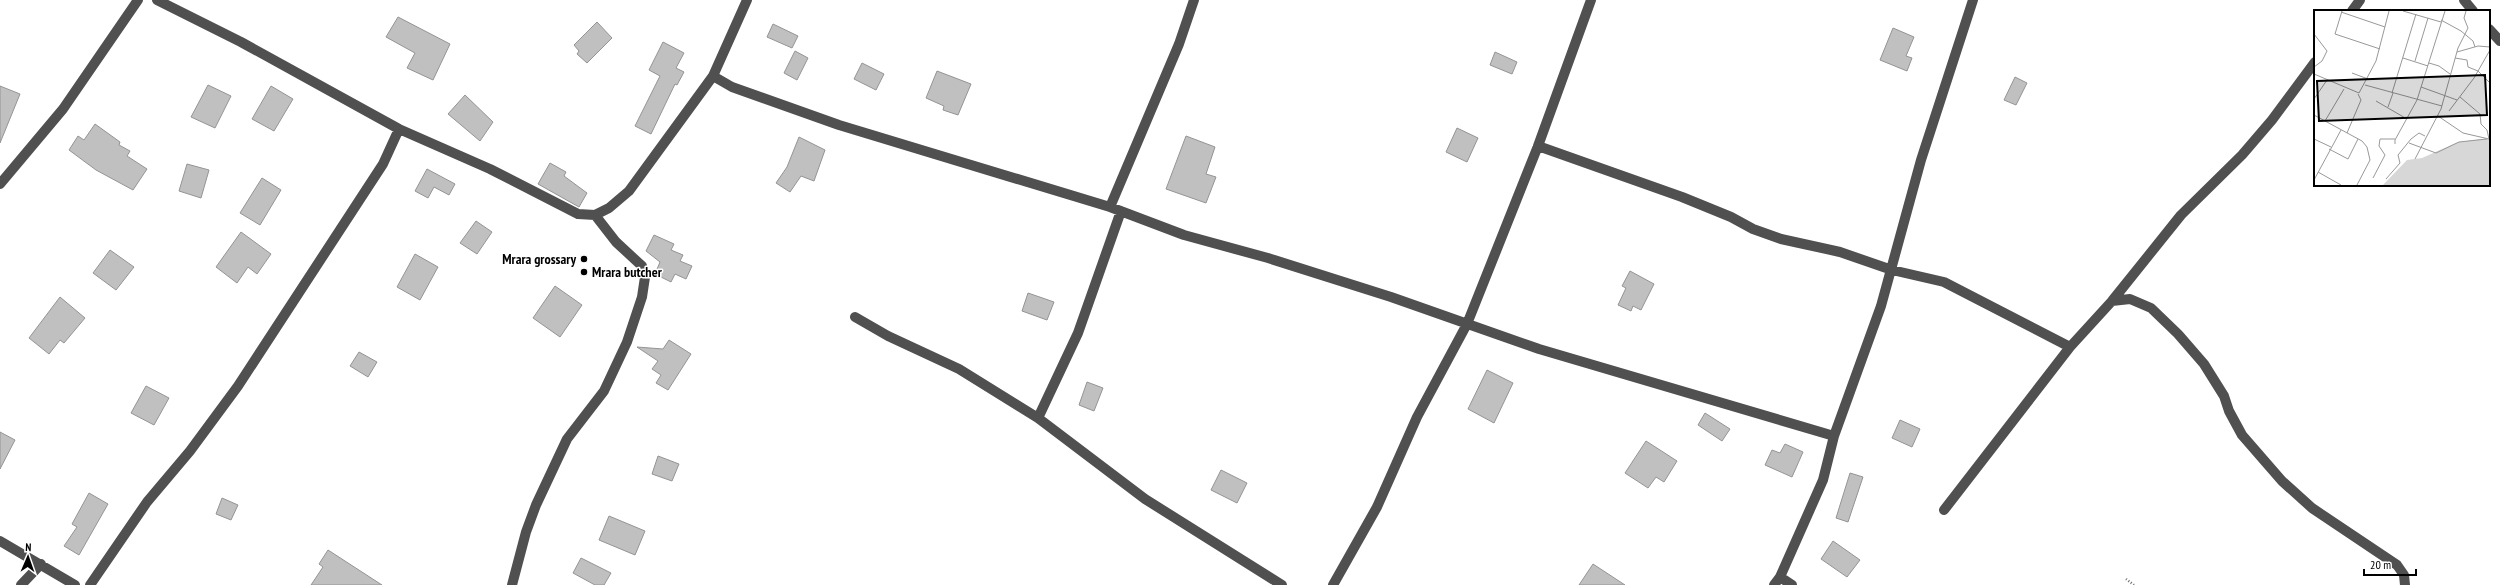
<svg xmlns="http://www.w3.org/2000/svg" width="2500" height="585" font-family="'PT Sans Narrow',sans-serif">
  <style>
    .building { fill: #c0c0c0; stroke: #949494 }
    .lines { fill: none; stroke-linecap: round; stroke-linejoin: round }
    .path { stroke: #727272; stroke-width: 2.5; stroke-dasharray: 1 2; stroke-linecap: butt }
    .minor { stroke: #505050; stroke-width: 10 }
    .poi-dot { fill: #000; stroke: #fff; stroke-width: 1.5 }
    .labels { text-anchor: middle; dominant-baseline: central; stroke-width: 3; stroke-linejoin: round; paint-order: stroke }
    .poi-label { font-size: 14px; font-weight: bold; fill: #000; stroke: #fff; text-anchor: end }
    .inset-road { fill: none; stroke: #999; stroke-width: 1 }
    .view { fill: #000; fill-opacity: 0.15; stroke: #000; stroke-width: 2 }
    .inset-edge { fill: none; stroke: #000; stroke-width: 2 }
  </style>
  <rect width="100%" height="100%" fill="#fff"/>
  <path class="building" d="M398,17L450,44L433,80L407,68L415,53L386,37Z
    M597,22L612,38L587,63L577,54L579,51L574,45Z
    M773,24L798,36L792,48L767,37Z
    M1893,28L1914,37L1906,56L1912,58L1907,71L1880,60Z
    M663,42L684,53L676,68L684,72L677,85L675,84L651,134L635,126L660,76L649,70Z
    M795,51L808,58L797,80L784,73Z
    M1495,52L1517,62L1512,74L1490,65Z
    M862,63L884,74L876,90L854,79Z
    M937,71L971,84L958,115L943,110L944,106L926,98Z
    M2015,77L2027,83L2016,105L2004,100Z
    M208,85L231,96L215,128L191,117Z
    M0,86L20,94L0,143Z
    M271,86L293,99L274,131L252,119Z
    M465,95L493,122L480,141L448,114Z
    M95,124L120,142L119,145L130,151L127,156L147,169L133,190L96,170L69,150L78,136L84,140Z
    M1457,128L1478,138L1467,162L1446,152Z
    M1186,136L1215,147L1206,174L1216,177L1206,203L1166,189Z
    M799,137L825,150L814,181L801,176L790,192L776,183L787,167Z
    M550,163L566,172L564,176L587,193L579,207L538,184Z
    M187,164L209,170L201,198L179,191Z
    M427,169L455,184L449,195L434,187L428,198L415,191Z
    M262,178L281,190L260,225L240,213Z
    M476,221L492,232L477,254L460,243Z
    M241,232L271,254L257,274L248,267L237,283L216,267Z
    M654,235L674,244L671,250L683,255L680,261L692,266L686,279L675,274L671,282L655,274L660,262L646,251Z
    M110,250L134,267L116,290L93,273Z
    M415,254L438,267L420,300L397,287Z
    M1630,271L1654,284L1641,310L1633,306L1631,311L1618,305L1626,288L1622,286Z
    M555,286L582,305L560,337L533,318Z
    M1028,293L1054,302L1047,320L1022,311Z
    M60,297L85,318L64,343L60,340L49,354L29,338Z
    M669,340L691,354L668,390L656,383L661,375L652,369L658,361L637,347L663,349Z
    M359,352L377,362L368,377L350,366Z
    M1487,370L1513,383L1494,423L1468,409Z
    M1087,382L1103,388L1094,411L1079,405Z
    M146,386L169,398L154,425L131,413Z
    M1705,413L1730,429L1722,441L1698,425Z
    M1900,420L1920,429L1912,447L1892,438Z
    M0,432L15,440L0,469Z
    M1646,441L1677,461L1664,482L1656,477L1648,488L1625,473Z
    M1785,444L1803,452L1792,477L1765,465L1772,450L1780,453Z
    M658,456L679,464L672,481L652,474Z
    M1221,470L1247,483L1237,503L1211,490Z
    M1850,473L1863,477L1848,522L1836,518Z
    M89,493L108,504L79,555L64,546L77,527L72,524Z
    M222,498L238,505L231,520L216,514Z
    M609,516L645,531L635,555L599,540Z
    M1833,541L1860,560L1847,577L1821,559Z
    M328,550L382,585H311L323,567L319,564Z
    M581,558L611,573L604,585H595L573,573Z
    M1593,564L1625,585H1579Z"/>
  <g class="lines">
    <path class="path" d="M2126,579L2134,585"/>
    <path class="minor" d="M157,0L241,42L399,129L490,169L578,214L595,215L609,208L629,191L713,76L747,0
      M2464,0L2473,11
      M2352,11L2360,0
      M2489,29L2500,41
      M713,76L732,87L839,125L1110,207L1184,235L1268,258L1391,297L1539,349L1834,436
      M1538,146L1682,197L1731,217L1753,229L1781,239L1840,252L1892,270L1944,282L2070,347
      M0,184L63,109L138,0
      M1110,207L1179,44L1194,0
      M2112,301L2130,299L2151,308L2178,334L2204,364L2224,396L2229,411L2242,435L2282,481L2312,508L2397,565L2404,575L2405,585
      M855,317L888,336L959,369L1038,418L1145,499L1282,585
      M1038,418L1078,333L1121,211
      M1944,510L2070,347L2112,301L2181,215L2242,155L2272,120L2315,62
      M0,541L75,585
      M1780,577L1792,585
      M21,585L41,564
      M90,585L147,502L190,451L238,386L383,164L399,129
      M512,585L526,532L536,505L567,439L604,391L627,342L642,297L645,277L642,266L616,242L595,215
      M1333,585L1377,507L1417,417L1467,324L1538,146L1591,0
      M1774,585L1780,577L1823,480L1834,436L1881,306L1921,160L1973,0"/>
  </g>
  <g class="poi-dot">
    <circle cx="584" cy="259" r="4"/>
    <circle cx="584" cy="272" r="4"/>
  </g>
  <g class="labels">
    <g class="poi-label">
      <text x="576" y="259">Mrara grossary</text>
      <text x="592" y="272" text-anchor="start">Mrara butcher</text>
    </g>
  </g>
  <g transform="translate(2314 10)">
    <rect width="176" height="176" fill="#fff"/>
    <path d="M176,128V175H69L93,150L108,148L144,132Z" fill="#d7d7d7"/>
    <path class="inset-road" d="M28,1L21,24L66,39M89,1L127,12M27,2L71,17M127,10L147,21L159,31L161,37M0,24L13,41L8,51L0,57M143,42L164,36L176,37M89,48L114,56M141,48L153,50L154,57L164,61L176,73M101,51L114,8M115,53L125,56L136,64M38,63L54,69M0,64L45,83L62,51L75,1M51,75L128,96M107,77L143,90M78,83L102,4M0,89L13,70M62,91L93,109M74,97L79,83M135,101L160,68L176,40M0,105L48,131L53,137L56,150L43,175M124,106L149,123L175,129L173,120L167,114L166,104L146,87M11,111L30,79M33,123L47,90L44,84M0,129L17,137M95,133L122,143L145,132L173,129M81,134V130L103,90L131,1M15,139L34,149L44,129M101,149L127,99L144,38L154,18L150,8L152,1M4,162L27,175M59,168L71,145L65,136L66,129H81M72,169L86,153L84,145L97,129L105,123L111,126M0,170L27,120"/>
    <path class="view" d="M171,65L173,105L5,111L3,71Z"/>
    <rect width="176" height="176" class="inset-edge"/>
  </g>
  <g transform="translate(28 557) rotate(2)" stroke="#ffffff" stroke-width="3" paint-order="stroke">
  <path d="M0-3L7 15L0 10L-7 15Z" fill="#000000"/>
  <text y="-6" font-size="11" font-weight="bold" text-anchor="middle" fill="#000000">N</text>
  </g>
  <path d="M2364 569v6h52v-6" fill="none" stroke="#000000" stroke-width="2"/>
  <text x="2370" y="569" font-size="12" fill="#000000" stroke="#ffffff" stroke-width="3" paint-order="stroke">20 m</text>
</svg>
